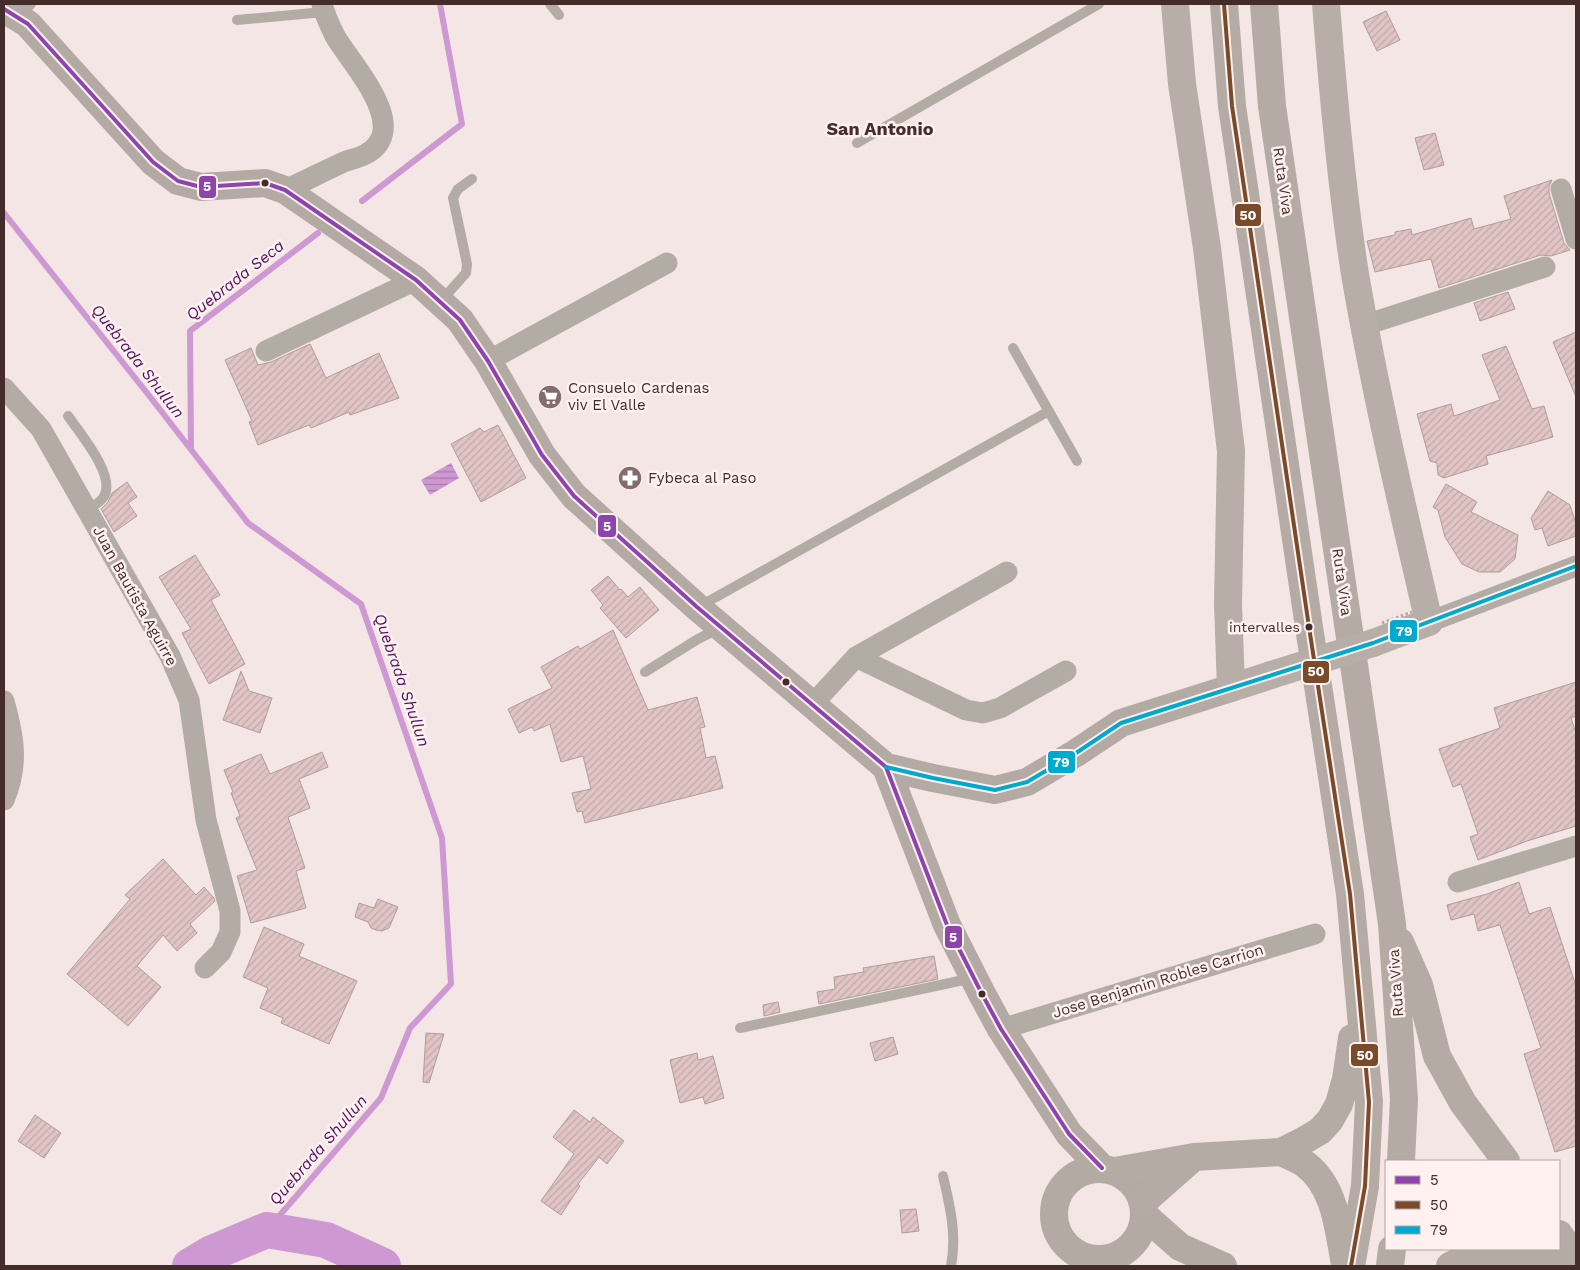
<svg xmlns="http://www.w3.org/2000/svg" width="1580" height="1270" font-family="'Work Sans',sans-serif">
  <style>
    .water { fill: url(#water-rules) }
    .lines { fill: none; stroke-linecap: round; stroke-linejoin: round }
    .stream { stroke: #ce98d2; stroke-width: 6 }
    .river { stroke: #ce98d2; stroke-width: 36 }
    .building { fill: url(#building-hatch); stroke: #ae9d9d }
    .service { stroke: #b2aca5; stroke-width: 10 }
    .minor { stroke: #b2aca5; stroke-width: 21 }
    .secondary { stroke: #b3aaa4; stroke-width: 28 }
    .primary { stroke: #b7aea7; stroke-width: 28 }
    .trunk { stroke: #b4aba4; stroke-width: 28 }
    .path-bridge { stroke: #b2aaa6; stroke-width: 3; stroke-dasharray: 2.5 2.5; stroke-linecap: butt }
    .primary-bridge { stroke: #b7aea7; stroke-width: 28 }
    .bus-1-casing { stroke: #fef1f0; stroke-width: 8 }
    .bus-2-casing { stroke: #fef1f0; stroke-width: 8 }
    .bus-3-casing { stroke: #fef1f0; stroke-width: 8 }
    .bus-1 { stroke: #8e44ad; stroke-width: 4 }
    .bus-2 { stroke: #7a4b2a; stroke-width: 4 }
    .bus-3 { stroke: #00a9ce; stroke-width: 4 }
    .bus-dot { fill: #442c2b; stroke: #fef1f0; stroke-width: 2 }
    .labels { text-anchor: middle; dominant-baseline: central; stroke-width: 5; stroke-linejoin: round; paint-order: stroke }
    .bus-label { font-size: 14px; fill: #442c2b; stroke: #fef1f0; text-anchor: end }
    .street-label { font-size: 15px; fill: #442c2b; stroke: #fef1f0 }
    .poi-label { font-size: 15px; fill: #442c2b; stroke: #fef1f0; text-anchor: start }
    .water-label { font-size: 16px; font-style: italic; fill: #510f5d; stroke: #fef1f0 }
    .quarter-label { font-size: 18px; font-weight: bold; fill: #442c2b; stroke: #fef1f0 }
    .line-badge { stroke: #fef1f0; stroke-width: 2 }
    .badge-label { font-size: 14px; text-anchor: middle; font-weight: bold; fill: #fff }
  </style>
  <defs>
    <pattern id="water-rules" width="6" height="5" patternUnits="userSpaceOnUse" patternTransform="scale(1.25)"><rect width="6" height="5" fill="#ce98d2"/><path d="M0 2.5h6" fill="none" stroke="#a97cab"/></pattern>
    <pattern id="building-hatch" width="6" height="6" patternUnits="userSpaceOnUse" patternTransform="scale(1.25)"><rect width="6" height="6" fill="#e1c4c4"/><path d="M-1 1l2-2M0 6l6-6M5 7l2-2" fill="none" stroke="#c2a9a9"/></pattern>
  </defs>
  <rect width="100%" height="100%" fill="#f4e6e5"/>
  <path class="water" d="M451,463L459,478L430,495L421,480Z"/>
  <g class="lines">
    <path class="stream" d="M362,201L462,124L440,4
      M4,213L151,398L248,523L361,604L442,838L451,984L410,1028L381,1098L267,1230
      M191,449L190,331L318,233"/>
    <path class="river" d="M190,1266L212,1253L267,1230L326,1240L383,1266"/>
  </g>
  <path class="building" d="M1386,11L1400,40L1377,51L1363,22Z
    M1435,133L1444,165L1424,170L1415,138Z
    M1552,180L1549,187V193L1564,243L1570,250L1551,256L1541,255L1439,288L1431,259L1375,272L1367,241L1395,235V232L1411,229L1412,235L1471,218L1474,229L1511,219L1504,196Z
    M1508,292L1515,309L1480,321L1474,303Z
    M1576,332V397L1553,342Z
    M310,344L326,378L379,353L399,398L350,415L349,412L311,428L309,425L258,445L249,422L252,421L225,360L251,348L258,365L271,362Z
    M1506,346L1532,409L1544,406L1553,437L1486,456L1488,464L1444,478L1438,475L1437,463L1430,461L1417,414L1451,404L1454,416L1500,400L1482,355Z
    M498,425L526,478L481,502L451,444L480,428L484,432Z
    M127,482L137,497L128,503L137,516L114,532L101,509L108,502L112,493Z
    M1446,484L1477,502L1471,512L1518,535L1515,559L1500,572H1479L1462,564L1445,537L1438,510L1433,507Z
    M1548,491L1570,505L1576,524V536L1548,546L1542,528L1535,530L1531,518Z
    M195,555L220,595L211,600L245,664L209,684L182,633L191,629L159,577Z
    M608,576L620,590L621,589L628,597L640,587L659,610L626,638L600,608L603,605L591,590Z
    M613,630L648,710L697,697L705,727L700,728L706,758L715,756L723,788L585,823L582,811L577,812L572,793L591,789L583,756L561,762L550,724L534,731L532,727L519,733L508,709L552,688L541,667L578,646L580,649Z
    M241,671L249,691L272,698L260,733L223,720Z
    M1576,682V716L1571,718L1576,733V826L1527,841L1478,860L1470,837L1478,834L1461,784L1453,787L1439,749L1500,728L1494,708Z
    M322,752L328,767L299,779L310,808L288,817L305,868L296,871L306,908L251,923L237,876L257,870L236,818L240,816L231,793L233,792L224,770L261,754L270,774Z
    M163,859L196,895L204,887L214,898L215,901L190,924L197,933L177,951L163,935L137,966L161,987L128,1026L67,974L130,899L125,895Z
    M1519,882L1529,914L1550,907L1576,986V1146L1555,1152L1524,1054L1541,1048L1500,925L1478,931L1474,914L1451,920L1447,905L1487,894Z
    M378,899L398,907L389,928L382,931L376,930L371,928L368,922L355,917L359,903L374,908Z
    M264,927L304,944L299,956L357,981L329,1044L281,1023L283,1018L260,1008L268,988L243,977Z
    M934,956L938,979L819,1004L817,992L835,989L834,977L864,972L863,968Z
    M778,1002L780,1012L764,1016L763,1005Z
    M426,1033L444,1034L429,1083L423,1082Z
    M893,1037L898,1054L875,1061L870,1043Z
    M697,1053L698,1060L713,1056L724,1098L705,1104L703,1097L680,1103L670,1060Z
    M574,1110L590,1122L593,1117L624,1141L607,1164L599,1157L578,1184L580,1186L561,1215L541,1201L574,1154L553,1137Z
    M35,1115L61,1133L44,1158L18,1141Z
    M916,1209L919,1231L902,1233L900,1210Z"/>
  <g class="lines">
    <path class="service" d="M550,4L559,15
      M18,18L31,4
      M237,20L324,12
      M857,143L1099,4
      M441,301L466,273L467,264L453,198L458,189L472,179
      M1013,348L1077,461
      M68,416C80,433 118,478 103,498C99,503 92,507 87,510
      M700,606L1049,411
      M645,672L698,639L720,628
      M740,1028L973,978
      M943,1176C950,1206 957,1235 951,1266"/>
    <path class="minor" d="M1561,189L1576,239
      M285,190C305,181 324,171 344,162C351,159 359,158 366,154C413,128 351,64 335,36C330,26 325,15 322,4
      M1365,325L1545,267
      M266,351L416,280
      M488,361L667,263
      M4,388L41,429L170,656L189,700L206,820L230,911V932L221,952L205,968
      M1429,622L1576,566
      M856,657L966,710L983,713L1000,708L1066,671
      M4,701C14,737 19,765 4,800
      M812,705L856,657L1007,572
      M1458,882L1576,846
      M1001,1029L1315,934"/>
    <path class="secondary" d="M4,9L28,24L153,162L178,181L201,187L265,183L285,190L416,280L460,320L488,361L542,455L574,496L697,607L886,767L947,925L982,994L1001,1029L1069,1134L1102,1168
      M886,767L933,778L995,790L1027,782L1076,753L1121,723L1231,688
      M1054 1214a45 45 0 1 1 90 0a45 45 0 1 1-90 0Z
      M1145,1216L1180,1247L1223,1266"/>
    <path class="primary" d="M1175,4L1182,84L1207,248L1231,451L1228,604L1231,688L1271,675
      M1326,4C1333,94 1341,185 1355,274C1375,391 1402,506 1429,622L1373,643"/>
    <path class="trunk" d="M1224,4L1232,106L1309,627L1350,894L1369,1102L1365,1186L1351,1266
      M1264,4L1272,106L1392,924L1404,1099L1401,1161
      M1400,942L1419,985L1437,1056L1463,1103L1506,1161
      M1281,1152C1288,1155 1298,1159 1305,1164C1336,1187 1338,1229 1345,1264
      M1115,1171L1194,1157L1281,1152L1303,1141L1320,1131L1330,1120L1339,1104L1346,1079L1352,1038
      M1143,1202L1194,1157
      M1559,1234L1576,1258
      M1390,1266L1392,1249
      M1450,1266C1481,1247 1523,1247 1554,1266"/>
    <path class="path-bridge" d="M1382,623L1412,612"/>
    <path class="primary-bridge" d="M1271,675L1373,643"/>
    <g class="bus-1-casing">
      <path id="bus-1" d="M4,9L28,24L153,162L178,181L201,187L265,183L285,190L416,280L460,320L488,361L542,455L574,496L697,607L886,767L947,925L982,994L1001,1029L1069,1134L1102,1168"/>
    </g>
    <g class="bus-2-casing">
      <path id="bus-2" d="M1224,4L1232,106L1309,627L1350,894L1369,1102L1365,1186L1351,1266"/>
    </g>
    <g class="bus-3-casing">
      <path id="bus-3" d="M886,767L933,778L995,790L1027,782L1076,753L1121,723L1373,643L1576,566"/>
    </g>
    <use href="#bus-1" class="bus-1"/>
    <use href="#bus-2" class="bus-2"/>
    <use href="#bus-3" class="bus-3"/>
  </g>
  <defs>
    <g id="supermarket-disc" transform="scale(1.25)"><circle r="9.5" fill="#826d6c" stroke="#fef1f0"/><path d="M-6-5.5h2.5l.6 2H6L4.5 2H-2.5L-4.4-4H-6ZM-1.5 3.2a1.3 1.3 0 1 0 .1 0ZM3 3.2a1.3 1.3 0 1 0 .1 0Z" fill="#fff"/></g>
    <g id="pharmacy-disc" transform="scale(1.25)"><circle r="9.5" fill="#826d6c" stroke="#fef1f0"/><path d="M-2-6h4v4h4v4h-4v4h-4v-4h-4v-4h4Z" fill="#fff"/></g>
  </defs>
  <g fill-rule="evenodd">
    <use href="#supermarket-disc" x="550" y="397"/>
    <use href="#pharmacy-disc" x="630" y="478"/>
  </g>
  <g class="bus-dot">
    <circle cx="265" cy="183" r="4.5"/>
    <circle cx="1309" cy="627" r="4.5"/>
    <circle cx="786" cy="682" r="4.5"/>
    <circle cx="982" cy="994" r="4.5"/>
  </g>
  <g class="labels">
    <g class="bus-label">
      <text x="1300" y="627">intervalles</text>
    </g>
    <g class="street-label">
      <text transform="translate(1283 181) rotate(82)">Ruta Viva</text>
      <text transform="translate(1342 582) rotate(82)">Ruta Viva</text>
      <text transform="translate(135 596) rotate(61)">Juan Bautista Aguirre</text>
      <text transform="translate(1158 981) rotate(-17)">Jose Benjamin Robles Carrion</text>
      <text transform="translate(1396 983) rotate(-94)">Ruta Viva</text>
    </g>
    <g class="poi-label">
      <text x="568" y="388">Consuelo Cardenas<tspan x="568" dy="17">viv El Valle</tspan></text>
      <text x="648" y="478">Fybeca al Paso</text>
    </g>
    <g class="water-label">
      <text transform="translate(235 280) rotate(-38)">Quebrada Seca</text>
      <text transform="translate(138 361) rotate(52)">Quebrada Shullun</text>
      <text transform="translate(402 680) rotate(71)">Quebrada Shullun</text>
      <text transform="translate(318 1150) rotate(-49)">Quebrada Shullun</text>
    </g>
    <g class="quarter-label">
      <text x="880" y="128">San Antonio</text>
    </g>
  </g>
  <g class="line-badge">
    <rect x="198" y="175" width="19" height="24" rx="5" fill="#8e44ad"/>
    <rect x="1234" y="203" width="28" height="24" rx="5" fill="#7a4b2a"/>
    <rect x="597" y="514" width="20" height="24" rx="5" fill="#8e44ad"/>
    <rect x="1389" y="619" width="29" height="24" rx="5" fill="#00a9ce"/>
    <rect x="1302" y="660" width="28" height="24" rx="5" fill="#7a4b2a"/>
    <rect x="1047" y="750" width="29" height="24" rx="5" fill="#00a9ce"/>
    <rect x="944" y="925" width="19" height="24" rx="5" fill="#8e44ad"/>
    <rect x="1350" y="1043" width="29" height="24" rx="5" fill="#7a4b2a"/>
  </g>
  <g class="badge-label">
    <text x="207" y="191">5</text>
    <text x="1248" y="220">50</text>
    <text x="607" y="531">5</text>
    <text x="1404" y="636">79</text>
    <text x="1316" y="676">50</text>
    <text x="1061" y="767">79</text>
    <text x="953" y="942">5</text>
    <text x="1365" y="1060">50</text>
  </g>
  <rect width="1580" height="1270" fill="none" stroke="#442c2b" stroke-width="10"/>
  <rect x="1385" y="1160" width="175" height="90" fill="#fef1f0" stroke="#b4a2a1"/>
  <rect x="1395" y="1176" width="25" height="8" fill="#8e44ad" stroke="#b4a2a1"/>
  <text x="1430" y="1185" font-size="15" fill="#442c2b">5</text>
  <rect x="1395" y="1201" width="25" height="8" fill="#7a4b2a" stroke="#b4a2a1"/>
  <text x="1430" y="1210" font-size="15" fill="#442c2b">50</text>
  <rect x="1395" y="1226" width="25" height="8" fill="#00a9ce" stroke="#b4a2a1"/>
  <text x="1430" y="1235" font-size="15" fill="#442c2b">79</text>
</svg>
